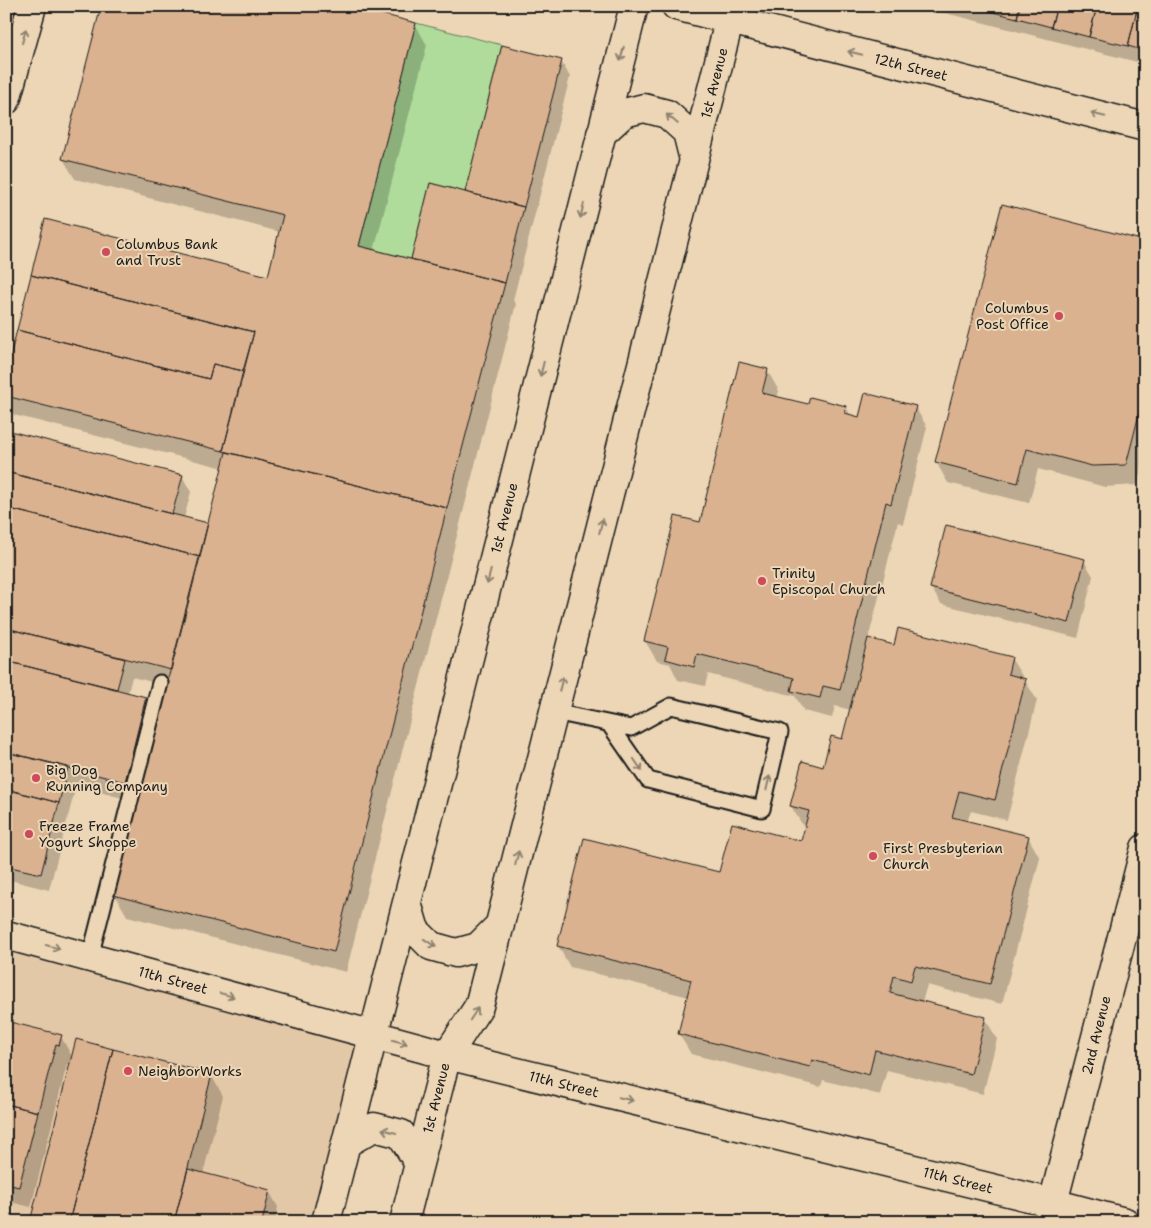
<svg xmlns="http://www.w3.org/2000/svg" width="1151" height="1228" font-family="'Shantell Sans',sans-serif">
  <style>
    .built { fill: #e3c8a7 }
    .green { fill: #afdc9a; stroke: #667c5b }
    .shadow { fill: #0003; fill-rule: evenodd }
    .building { fill: #dab28f; stroke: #1c1c1c }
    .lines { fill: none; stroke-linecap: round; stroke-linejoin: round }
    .service-casing { stroke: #1c1c1c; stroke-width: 19 }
    .minor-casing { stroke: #1c1c1c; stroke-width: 31 }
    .secondary-casing { stroke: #1c1c1c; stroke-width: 31 }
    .service { stroke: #ecd6b5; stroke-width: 15 }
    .minor { stroke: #ecd6b5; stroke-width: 28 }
    .secondary { stroke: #ecd6b5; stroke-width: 28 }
    .oneway { stroke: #8e8270 }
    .poi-dot { fill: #d1495b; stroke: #ecd6b5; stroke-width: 2 }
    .labels { text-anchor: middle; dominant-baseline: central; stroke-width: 4; stroke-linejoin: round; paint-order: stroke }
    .street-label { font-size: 14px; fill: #1c1c1c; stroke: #ecd6b5 }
    .poi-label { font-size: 14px; fill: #1c1c1c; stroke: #ecd6b5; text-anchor: start }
  </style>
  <rect width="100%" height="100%" fill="#ecd6b5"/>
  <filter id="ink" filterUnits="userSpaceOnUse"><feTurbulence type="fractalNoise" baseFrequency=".02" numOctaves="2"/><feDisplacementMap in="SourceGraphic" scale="10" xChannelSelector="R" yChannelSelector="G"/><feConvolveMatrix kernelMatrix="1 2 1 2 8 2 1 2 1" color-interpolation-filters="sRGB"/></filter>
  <g filter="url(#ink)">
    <path class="built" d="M6,935L373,1035L326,1222H6Z"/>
    <path class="green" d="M416,23L502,45L465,192L430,183L411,259L359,246Z"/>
    <path class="shadow" d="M918,6H1145V64Z
      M415,24L427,45L374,251L414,261L413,259L466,193L561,61L570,77L513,300L516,304L346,972L127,916L115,895L138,802L76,786L49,890L6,879V431L182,476L191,492L184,518L209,526L224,468L14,415L6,402V377L269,277L280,232L75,179L63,159ZM132,677L168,686L159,721L145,698L128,693Z
      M1145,242V455L1137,485L1105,487L1038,469L1029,503L948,483L936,462Z
      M767,370L779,391L777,398L809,406L846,407L851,416L860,418L915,407L927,427L903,524L898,522L868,640L895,646L1011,658L1037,700L1007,820L971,811L967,822L1028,837L1040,858L1002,1004L927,985L922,1002L985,1018L997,1039L983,1094L887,1070L880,1095L823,1080L821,1087L691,1054L679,1034L689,997L570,967L558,946L720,874L802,842L806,827L803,826L791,806L824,768L843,740L851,710L835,706L832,718L804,711L795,696L708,674L705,686L678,680L670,664L657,661L645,641L700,523Z
      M1084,561L1093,576L1078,638L941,604L931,588Z
      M6,1022L61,1037L73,1058L211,1075L223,1096L203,1174L269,1191L278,1207L275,1222H31L71,1065L67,1064L31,1207L6,1201Z"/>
    <path class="building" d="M101,6H350L416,23L359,246L505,283L447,508L223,451L254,332L31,275L45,219L268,276L283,215L62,159Z
      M969,6H1020L1017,18Z
      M1020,6H1057L1051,27L1017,18Z
      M1057,6H1097L1089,37L1051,27Z
      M1097,6H1138L1128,46L1089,37Z
      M1138,6H1145V51L1128,46Z
      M502,45L562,60L524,207L465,192Z
      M430,183L524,207L505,283L411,259Z
      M1002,204L1145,241V391L1126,465L1092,466L1027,449L1018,483L935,462Z
      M31,275L254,332L243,371L213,364L209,379L17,330Z
      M17,330L209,379L213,364L243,371L223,451L6,396V372Z
      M739,362L768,369L762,393L808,404L810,397L846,406L845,413L859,417L865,393L916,406L891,504L886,502L840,690L823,686L820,698L791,691L794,678L697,654L694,667L665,659L668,647L644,641L675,516L700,522Z
      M6,430L183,475L172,514L6,472Z
      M226,452L447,508L334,952L113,895Z
      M6,472L208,523L200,557L6,508Z
      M6,508L200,557L171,670L6,628Z
      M946,525L1085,559L1069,623L930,588Z
      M6,628L125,659L117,689L6,661Z
      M898,628L1012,657L1008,674L1026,679L995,800L959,791L952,817L1029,836L990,984L915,966L911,981L894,976L890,993L986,1017L971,1074L875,1050L869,1075L812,1060L810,1067L678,1034L691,980L557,946L584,838L719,872L732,823L801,841L809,811L790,806L802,761L823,767L831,736L842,739L868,638L894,645Z
      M6,661L146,697L125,782L6,752Z
      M6,752L68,767L59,803L6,789Z
      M6,789L59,803L41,874L6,866Z
      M6,1021L62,1035L59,1045L56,1044L38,1112L6,1104Z
      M76,1039L113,1049L69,1222H30Z
      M113,1049L212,1074L174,1222H69Z
      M6,1104L38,1112L19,1187L6,1184Z
      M188,1169L270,1190L262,1222H174Z"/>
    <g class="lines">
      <g class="service-casing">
        <path id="service" d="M554,712L631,728L671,706L780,732L762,809L648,780L610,725
          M90,957L160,683"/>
      </g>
      <g class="minor-casing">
        <path id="minor" d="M676,6L1145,127
          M6,100L32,6
          M601,134L624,113L644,108L667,114L687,132L694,160
          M407,903L415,930L431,946L456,953L478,947L500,925
          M6,935L447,1055L1053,1203
          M346,1143L374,1127L401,1134L419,1164
          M326,1222L634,6
          M404,1222L447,1055L479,1006L484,987L733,6"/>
      </g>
      <g class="secondary-casing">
        <path id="secondary" d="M1053,1203L1125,1222
          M1048,1222L1145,848"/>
      </g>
      <use href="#service" class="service"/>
      <use href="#minor" class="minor"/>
      <use href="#secondary" class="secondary"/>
    </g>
    <defs><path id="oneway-shaft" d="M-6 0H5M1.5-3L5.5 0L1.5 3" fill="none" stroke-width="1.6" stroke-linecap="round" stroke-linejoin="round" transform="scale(1.25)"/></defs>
    <g class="oneway">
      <use href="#oneway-shaft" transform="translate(24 36) rotate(-75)"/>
      <use href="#oneway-shaft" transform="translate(855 53) rotate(-166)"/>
      <use href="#oneway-shaft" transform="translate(622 54) rotate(104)"/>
      <use href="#oneway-shaft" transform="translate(1098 115) rotate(-166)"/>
      <use href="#oneway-shaft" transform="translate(672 119) rotate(-140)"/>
      <use href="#oneway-shaft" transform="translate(582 211) rotate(104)"/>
      <use href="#oneway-shaft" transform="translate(542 369) rotate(104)"/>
      <use href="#oneway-shaft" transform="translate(601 526) rotate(-76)"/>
      <use href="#oneway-shaft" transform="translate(489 577) rotate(104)"/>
      <use href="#oneway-shaft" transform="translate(561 684) rotate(-76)"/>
      <use href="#oneway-shaft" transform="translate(638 765) rotate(56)"/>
      <use href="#oneway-shaft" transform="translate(768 783) rotate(-77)"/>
      <use href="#oneway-shaft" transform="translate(517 858) rotate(-76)"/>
      <use href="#oneway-shaft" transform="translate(430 943) rotate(34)"/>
      <use href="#oneway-shaft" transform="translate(53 947) rotate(15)"/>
      <use href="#oneway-shaft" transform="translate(227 995) rotate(15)"/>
      <use href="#oneway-shaft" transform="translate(474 1014) rotate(-57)"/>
      <use href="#oneway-shaft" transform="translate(400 1042) rotate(15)"/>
      <use href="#oneway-shaft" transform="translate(626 1099) rotate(14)"/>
      <use href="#oneway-shaft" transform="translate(389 1131) rotate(-165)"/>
    </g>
  </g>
  <g class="poi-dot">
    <circle cx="106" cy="252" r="5"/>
    <circle cx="1059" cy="316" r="5"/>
    <circle cx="762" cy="581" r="5"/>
    <circle cx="36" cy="778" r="5"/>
    <circle cx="29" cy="834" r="5"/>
    <circle cx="873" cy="856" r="5"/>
    <circle cx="128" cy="1071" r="5"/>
  </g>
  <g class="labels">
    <g class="street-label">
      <text transform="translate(911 67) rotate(14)">12th Street</text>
      <text transform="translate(714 83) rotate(-76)">1st Avenue</text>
      <text transform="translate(504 518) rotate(-76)">1st Avenue</text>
      <text transform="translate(173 980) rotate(15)">11th Street</text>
      <text transform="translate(1096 1035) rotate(-76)">2nd Avenue</text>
      <text transform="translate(564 1084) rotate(14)">11th Street</text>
      <text transform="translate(436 1098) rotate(-76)">1st Avenue</text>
      <text transform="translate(958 1180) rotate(14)">11th Street</text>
    </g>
    <g class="poi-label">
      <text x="116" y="244">Columbus Bank<tspan x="116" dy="16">and Trust</tspan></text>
      <text x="1049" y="308" text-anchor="end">Columbus<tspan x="1049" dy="16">Post Office</tspan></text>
      <text x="772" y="573">Trinity<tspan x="772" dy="16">Episcopal Church</tspan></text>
      <text x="46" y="770">Big Dog<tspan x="46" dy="16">Running Company</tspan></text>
      <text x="39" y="826">Freeze Frame<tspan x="39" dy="16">Yogurt Shoppe</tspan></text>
      <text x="883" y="848">First Presbyterian<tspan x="883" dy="16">Church</tspan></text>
      <text x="138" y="1071">NeighborWorks</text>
    </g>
  </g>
  <rect width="1151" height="1228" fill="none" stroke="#ecd6b5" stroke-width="25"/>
  <rect x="12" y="12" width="1126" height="1203" fill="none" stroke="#1c1c1c" stroke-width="2" filter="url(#ink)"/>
</svg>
